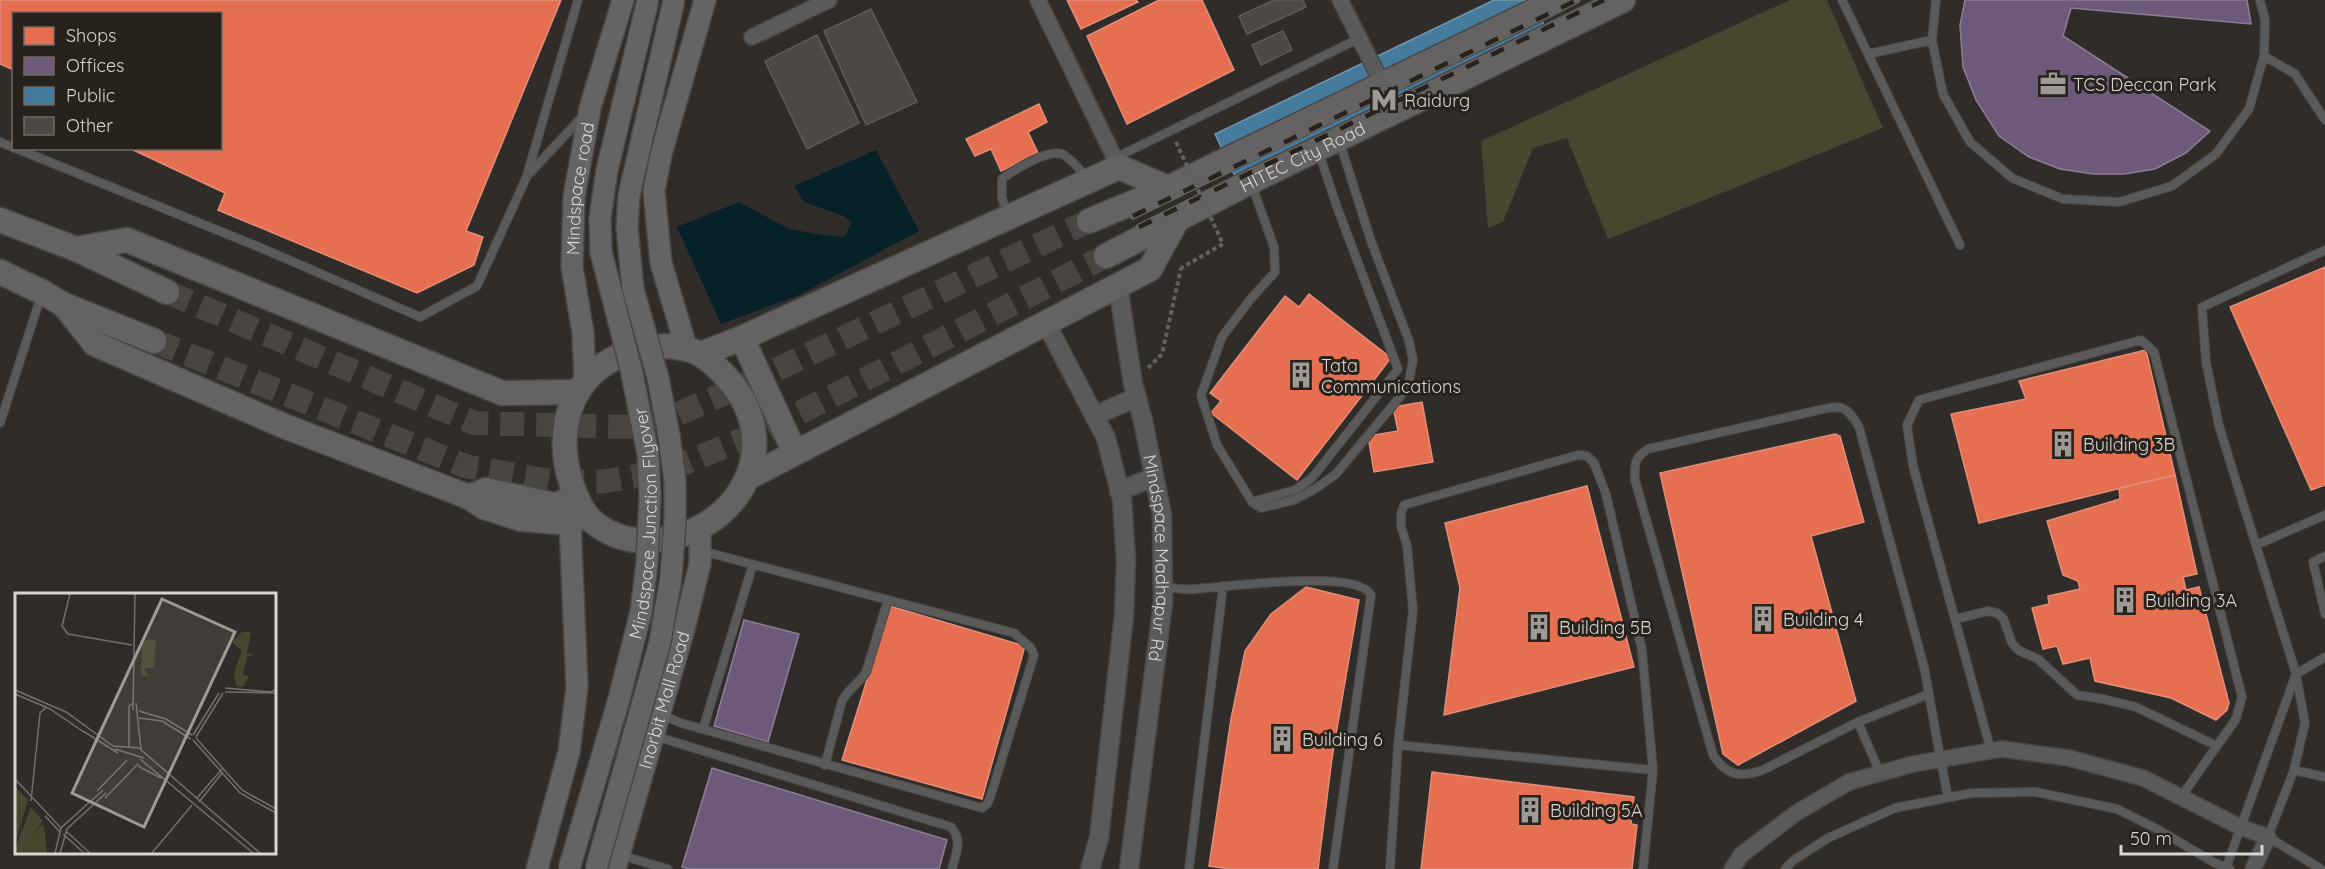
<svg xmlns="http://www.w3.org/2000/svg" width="2325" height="869" font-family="Quicksand,sans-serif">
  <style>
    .green { fill: #46472e }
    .water { fill: #072128 }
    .shops { fill: #e76f51; stroke: #e38e77; stroke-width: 1.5 }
    .offices { fill: #6d597a; stroke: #8d7e94; stroke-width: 1.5 }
    .public { fill: #457b9d; stroke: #7196ad; stroke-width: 1.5 }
    .building { fill: #4b4845; stroke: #5d5a58; stroke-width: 1.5 }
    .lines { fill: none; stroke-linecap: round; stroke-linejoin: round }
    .primary-tunnel { stroke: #484542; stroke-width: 24; stroke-dasharray: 24 12; stroke-linecap: butt }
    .service-casing { stroke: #494745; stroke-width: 10 }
    .minor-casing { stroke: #494745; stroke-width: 18 }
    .tertiary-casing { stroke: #494745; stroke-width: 21 }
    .secondary-casing { stroke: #494745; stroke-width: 24 }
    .primary-casing { stroke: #494745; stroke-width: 27 }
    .path { stroke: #616160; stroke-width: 4; stroke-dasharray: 4.5 3; stroke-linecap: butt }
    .service { stroke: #5b5a5b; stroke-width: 8 }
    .minor { stroke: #5b5a5b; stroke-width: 15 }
    .tertiary { stroke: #5b5a5b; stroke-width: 18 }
    .secondary { stroke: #656464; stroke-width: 21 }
    .primary { stroke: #646263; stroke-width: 24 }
    .rail-casing { stroke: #656362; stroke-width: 7 }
    .rail { stroke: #28221c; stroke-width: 4.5; stroke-dasharray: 14; stroke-linecap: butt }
    .secondary-bridge-casing { stroke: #494745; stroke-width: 24; stroke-linecap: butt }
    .path-bridge { stroke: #616160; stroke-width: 4; stroke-dasharray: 4.5 3; stroke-linecap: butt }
    .secondary-bridge { stroke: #656464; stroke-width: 21 }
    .labels { text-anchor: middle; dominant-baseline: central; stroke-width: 6; stroke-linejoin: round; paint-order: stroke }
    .poi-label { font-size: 18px; fill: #d9d5d1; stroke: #28221c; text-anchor: start }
    .street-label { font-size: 18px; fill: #d9d5d1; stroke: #28221c }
    .inset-road { fill: none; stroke: #73706c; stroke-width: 1.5 }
    .view { fill: #9e9a96; fill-opacity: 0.15; stroke: #9e9a96; stroke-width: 3 }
    .inset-edge { fill: none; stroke: #d9d5d1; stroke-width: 3 }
  </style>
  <rect width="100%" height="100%" fill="#2f2c29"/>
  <path class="green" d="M1790,0H1827L1883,128L1608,239L1567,138L1533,148L1503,222L1488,228L1481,141Z"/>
  <path class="water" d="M876,150L919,231L799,295L721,324L677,227L739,202L789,229L823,235L844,237L852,223L844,216L804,202L794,186Z"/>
  <path class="shops" d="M0,0H561L466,231L483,237L474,265L417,293L218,210L225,193L129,148H220V14H14V70L0,64Z
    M1067,0H1136L1138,2L1081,29Z
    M1159,0H1202L1234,70L1127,124L1087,36Z
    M1039,104L1047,122L1028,132L1038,153L1001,171L991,149L975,156L966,139Z
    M2325,267V485L2311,490L2230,307Z
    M1309,294L1391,358L1297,480L1211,413L1221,401L1210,393L1285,296L1299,307Z
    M2146,350L2175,475L1979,523L1951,414L2026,399L2019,381Z
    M1422,402L1433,462L1374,472L1368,436L1398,431L1393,407Z
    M1835,434L1840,436L1864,522L1811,536L1856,701L1738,765L1723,754L1660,473Z
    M2175,475L2197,574L2183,577L2186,590L2199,587L2229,703L2227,710L2216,720L2171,698L2095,681L2090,658L2063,664L2057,646L2043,649L2032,608L2049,604L2048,596L2080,589L2078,581L2063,575L2047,521L2120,499L2119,488Z
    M1587,486L1634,667L1444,715L1460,588L1445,523Z
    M1306,587L1359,600L1332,758L1318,869H1230L1209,866L1231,719L1245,651L1271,614Z
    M890,606L1025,646L982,799L842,760Z
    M1432,772L1634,797L1631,824L1637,825L1632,869H1421Z"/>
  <path class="offices" d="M1965,0H2247L2251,24L2071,8L2063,36L2210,131L2186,153L2155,169L2124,174H2093L2060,169L2029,157L1999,136L1976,100L1963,67L1960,25Z
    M744,620L799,634L768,742L714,726Z
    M712,768L947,840L939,869H689L682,867Z"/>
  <path class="public" d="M1494,0H1532L1553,44L1243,193L1215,134Z"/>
  <path class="building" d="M1274,0H1303L1306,7L1247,34L1239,16Z
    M871,9L917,102L866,125L824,31Z
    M1283,31L1292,50L1261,65L1252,45Z
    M817,35L859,123L807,149L765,61Z"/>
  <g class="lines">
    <path class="primary-tunnel" d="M167,292L474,423L627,427L669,418L761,377L1089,221
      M154,341L465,466L555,482H599L637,476L679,465L764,431L1106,256"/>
    <g class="service-casing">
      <path id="service" d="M1842,0L1960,245
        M1936,0L1932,40L1943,94L1970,142L2012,178L2063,199L2119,202L2172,186L2216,154L2249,109L2264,56L2265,20L2260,0
        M1868,54L1932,40
        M2264,56L2295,74L2325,120
        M0,142L14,148
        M15,148L266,250L420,317L477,286L527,176L583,116
        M1115,158L1358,39
        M527,175L578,0
        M1251,183L1274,247L1275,272L1249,301L1222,337L1201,395L1217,445L1252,502L1295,490L1312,478L1398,369L1337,207L1319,153
        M1008,215L1002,198V179C1014,170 1047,149 1062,154C1072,159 1079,169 1086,177
        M2325,250L2202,307L2206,362L2219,426L2296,674L2325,657
        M0,423L41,296
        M1252,502L1261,508L1294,500L1315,489L1336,474L1408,387L1413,360L1409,341L1371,241L1339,140
        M2256,545L2325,515
        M2325,556L2313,562L2325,614
        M1163,587C1174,588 1185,590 1195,589C1225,587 1358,568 1371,595L1333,869
        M1956,619L1988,611L1997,613L2003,618L2012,643L2018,650L2038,659L2077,695L2103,699L2136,707L2217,746
        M1929,694L1858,722L1763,770C1740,778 1727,776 1713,755L1635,480C1634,464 1635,457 1648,449L1819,410C1842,405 1846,405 1859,427L1924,667C1932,710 1939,754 1948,797
        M660,714L681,723L982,808L987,804L990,798L1034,655L1031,648L1014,633L702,551
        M1858,722L1880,773
        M703,729L753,564
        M655,736L951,827C963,841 956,853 952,869
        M1398,745L1653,770
        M1991,751L1913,466L1907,425L1919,400L2141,340L2154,352L2242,697L2236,719L2181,797
        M825,765L842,701C848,689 859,684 866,672L888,600
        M2294,770L2325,777
        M620,855L668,869
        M2226,868L2296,674L2305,723L2294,770L2268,837L2321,869
        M1189,869L1223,586
        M1390,869L1398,745L1413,610L1407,546L1401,526V514L1404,505L1578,455L1587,456L1594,463L1606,494L1642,650L1653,770L1643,869
        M1785,869L1794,860L1828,838L1895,808L1972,793L2036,792L2117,809L2159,830L2213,862L2230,869"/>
    </g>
    <g class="minor-casing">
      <path id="minor" d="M1038,0L1119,167
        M1340,0L1383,85
        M752,37L829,0
        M1732,869L1741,855L1796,813L1849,782L1913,764L2002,749L2069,758L2143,778L2240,827L2268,837L2253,869"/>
    </g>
    <g class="tertiary-casing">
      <g id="tertiary">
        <path id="s1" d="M1118,286L1133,384L1143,421L1162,515L1163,602L1129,869"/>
        <path d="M1046,323L1106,438L1122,500L1126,560L1124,615L1099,838L1090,869"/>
        <path d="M1094,416L1137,397"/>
        <path d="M1119,491L1154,477"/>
      </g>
    </g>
    <g class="secondary-casing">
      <g id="secondary">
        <path d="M687,350L661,263L654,191L661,154L705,0"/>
        <path id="s2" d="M585,382L583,333L572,267L574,197L590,108L623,0"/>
        <path d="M537,869L569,752L577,687L570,523"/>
        <path id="s3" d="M615,869L684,629L700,564V529"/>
      </g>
    </g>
    <g class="primary-casing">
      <g id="primary">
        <path d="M0,220L76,249L167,292"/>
        <path d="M1089,221L1168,188L1557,0"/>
        <path d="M76,249L127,240L502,393L576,392"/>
        <path id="s4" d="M1106,256L1250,182L1623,0"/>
        <path d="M0,272L42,292L64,305L154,341"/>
        <path d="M64,305L95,344L284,426L469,497L484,507L521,519L570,523L586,514"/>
        <path d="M742,338L795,453"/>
        <path d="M671,346C681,348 693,349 701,355C711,361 721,371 728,379C793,452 728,547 637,540C618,539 593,527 583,510C551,453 558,379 626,353C639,348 656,347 671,346Z"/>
        <path d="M701,354L742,338L1119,167L1168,188"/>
        <path d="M747,478L1150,269L1177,220"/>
        <path d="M469,497L486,490L554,505L577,498"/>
      </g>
    </g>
    <path class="path" d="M1148,368L1162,354L1181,268"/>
    <use href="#service" class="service"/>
    <use href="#minor" class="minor"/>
    <use href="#tertiary" class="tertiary"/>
    <use href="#secondary" class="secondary"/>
    <use href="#primary" class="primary"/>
    <g class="rail-casing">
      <path id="rail" d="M1133,216L1577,0
        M1139,227L1604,0"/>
    </g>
    <use href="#rail" class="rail"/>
    <g class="secondary-bridge-casing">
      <g id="secondary-bridge">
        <path id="s5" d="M569,869L619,699L641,612L647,563L650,496L648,454L631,369L601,252L600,218L607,170L648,0"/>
        <path d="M596,869L660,642L671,577L675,522V481L669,435L658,378L633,289L627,227L629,195L674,0"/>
      </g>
    </g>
    <path class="path-bridge" d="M1176,142L1223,244L1181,268"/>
    <use href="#secondary-bridge" class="secondary-bridge"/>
  </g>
  <defs>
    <g id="office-bare" transform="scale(2.07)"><path d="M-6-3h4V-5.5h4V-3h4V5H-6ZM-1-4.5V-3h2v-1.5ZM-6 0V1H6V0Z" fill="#9e9a96" stroke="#28221c" stroke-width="2.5" paint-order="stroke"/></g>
    <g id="metro-bare" transform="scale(2.07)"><path d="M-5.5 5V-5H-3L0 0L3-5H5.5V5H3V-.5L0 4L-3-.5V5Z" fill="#9e9a96" stroke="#28221c" stroke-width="2.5" paint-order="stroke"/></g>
    <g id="building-bare" transform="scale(2.07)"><path d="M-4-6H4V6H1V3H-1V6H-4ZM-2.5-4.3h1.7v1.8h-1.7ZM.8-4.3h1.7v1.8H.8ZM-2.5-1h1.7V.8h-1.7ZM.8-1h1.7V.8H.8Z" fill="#9e9a96" stroke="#28221c" stroke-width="2.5" paint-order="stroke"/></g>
  </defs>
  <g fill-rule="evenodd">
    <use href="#office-bare" x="2053" y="84"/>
    <use href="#metro-bare" x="1384" y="100"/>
    <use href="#building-bare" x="1301" y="375"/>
    <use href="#building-bare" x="2063" y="444"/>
    <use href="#building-bare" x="2125" y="600"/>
    <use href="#building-bare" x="1763" y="619"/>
    <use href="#building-bare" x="1539" y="627"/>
    <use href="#building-bare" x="1282" y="739"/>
    <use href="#building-bare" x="1530" y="810"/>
  </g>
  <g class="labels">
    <g class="poi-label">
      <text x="2073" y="84">TCS Deccan Park</text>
      <text x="1404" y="100">Raidurg</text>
      <text x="1321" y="365">Tata<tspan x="1321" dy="21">Communications</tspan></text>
      <text x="2083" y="444">Building 3B</text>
      <text x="2145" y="600">Building 3A</text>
      <text x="1783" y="619">Building 4</text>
      <text x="1559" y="627">Building 5B</text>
      <text x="1302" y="739">Building 6</text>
      <text x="1550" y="810">Building 5A</text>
    </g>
    <g class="street-label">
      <text stroke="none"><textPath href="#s4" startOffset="220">HITEC City Road</textPath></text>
      <text stroke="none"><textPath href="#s2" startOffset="195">Mindspace road</textPath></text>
      <text stroke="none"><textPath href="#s5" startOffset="356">Mindspace Junction Flyover</textPath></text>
      <text stroke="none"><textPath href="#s1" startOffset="276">Mindspace Madhapur Rd</textPath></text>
      <text stroke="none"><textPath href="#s3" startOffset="176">Inorbit Mall Road</textPath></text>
    </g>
  </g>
  <g transform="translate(15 593)">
    <rect width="261" height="261" fill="#2f2c29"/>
    <path d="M227,39H236L232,60L239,62L232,64L228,82L234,83L228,94L221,93L219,79L227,58L217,49ZM127,47H141L139,75H129L134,84L126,82ZM0,193L13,207L0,251ZM16,214L28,228L12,250L26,232L29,233L32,260H3L0,256Z" fill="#46472e"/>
    <path class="inset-road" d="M55,1L47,33L53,41L117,52M210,95L256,99L261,96M0,97L51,119L98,153L124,155L245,260M210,99L261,100M0,101L35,116L69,139M121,110L126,156M118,117L120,1M124,118L151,126L177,142M124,125L147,128L176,146M68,138L103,160M178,142L204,100M181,144L208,100M181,145L227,197L261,216M178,147L225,200L261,220M114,155V113L118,110M100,156L129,165M125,166L238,260M123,173L146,185M0,186L46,235M82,198L112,167M90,205L123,171M182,205L207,176M16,208L25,120L31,114M184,209L208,179M30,223L45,239M51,238L75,260M48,241L69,260M40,260L46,235L88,197M45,260L52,236L91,200M137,260L177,212"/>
    <path class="view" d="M147,6L220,39L129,234L57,200Z"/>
    <rect width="261" height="261" class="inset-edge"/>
  </g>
  <rect x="12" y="12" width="210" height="138" fill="#28221c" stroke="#6f6a64" stroke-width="1.5"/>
  <rect x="24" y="27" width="30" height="18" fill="#e76f51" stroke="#6f6a64" stroke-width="1.5"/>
  <text x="66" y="42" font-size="18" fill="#d9d5d1">Shops</text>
  <rect x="24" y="57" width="30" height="18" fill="#6d597a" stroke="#6f6a64" stroke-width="1.5"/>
  <text x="66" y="72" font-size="18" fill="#d9d5d1">Offices</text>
  <rect x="24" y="87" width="30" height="18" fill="#457b9d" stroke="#6f6a64" stroke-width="1.5"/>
  <text x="66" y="102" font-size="18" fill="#d9d5d1">Public</text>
  <rect x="24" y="117" width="30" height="18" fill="#4b4845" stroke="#6f6a64" stroke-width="1.5"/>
  <text x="66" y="132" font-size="18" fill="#d9d5d1">Other</text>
  <path d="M2121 845v9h141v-9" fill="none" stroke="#d9d5d1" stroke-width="3"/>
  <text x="2130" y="845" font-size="18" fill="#d9d5d1" stroke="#28221c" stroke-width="4.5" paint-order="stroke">50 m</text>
</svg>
